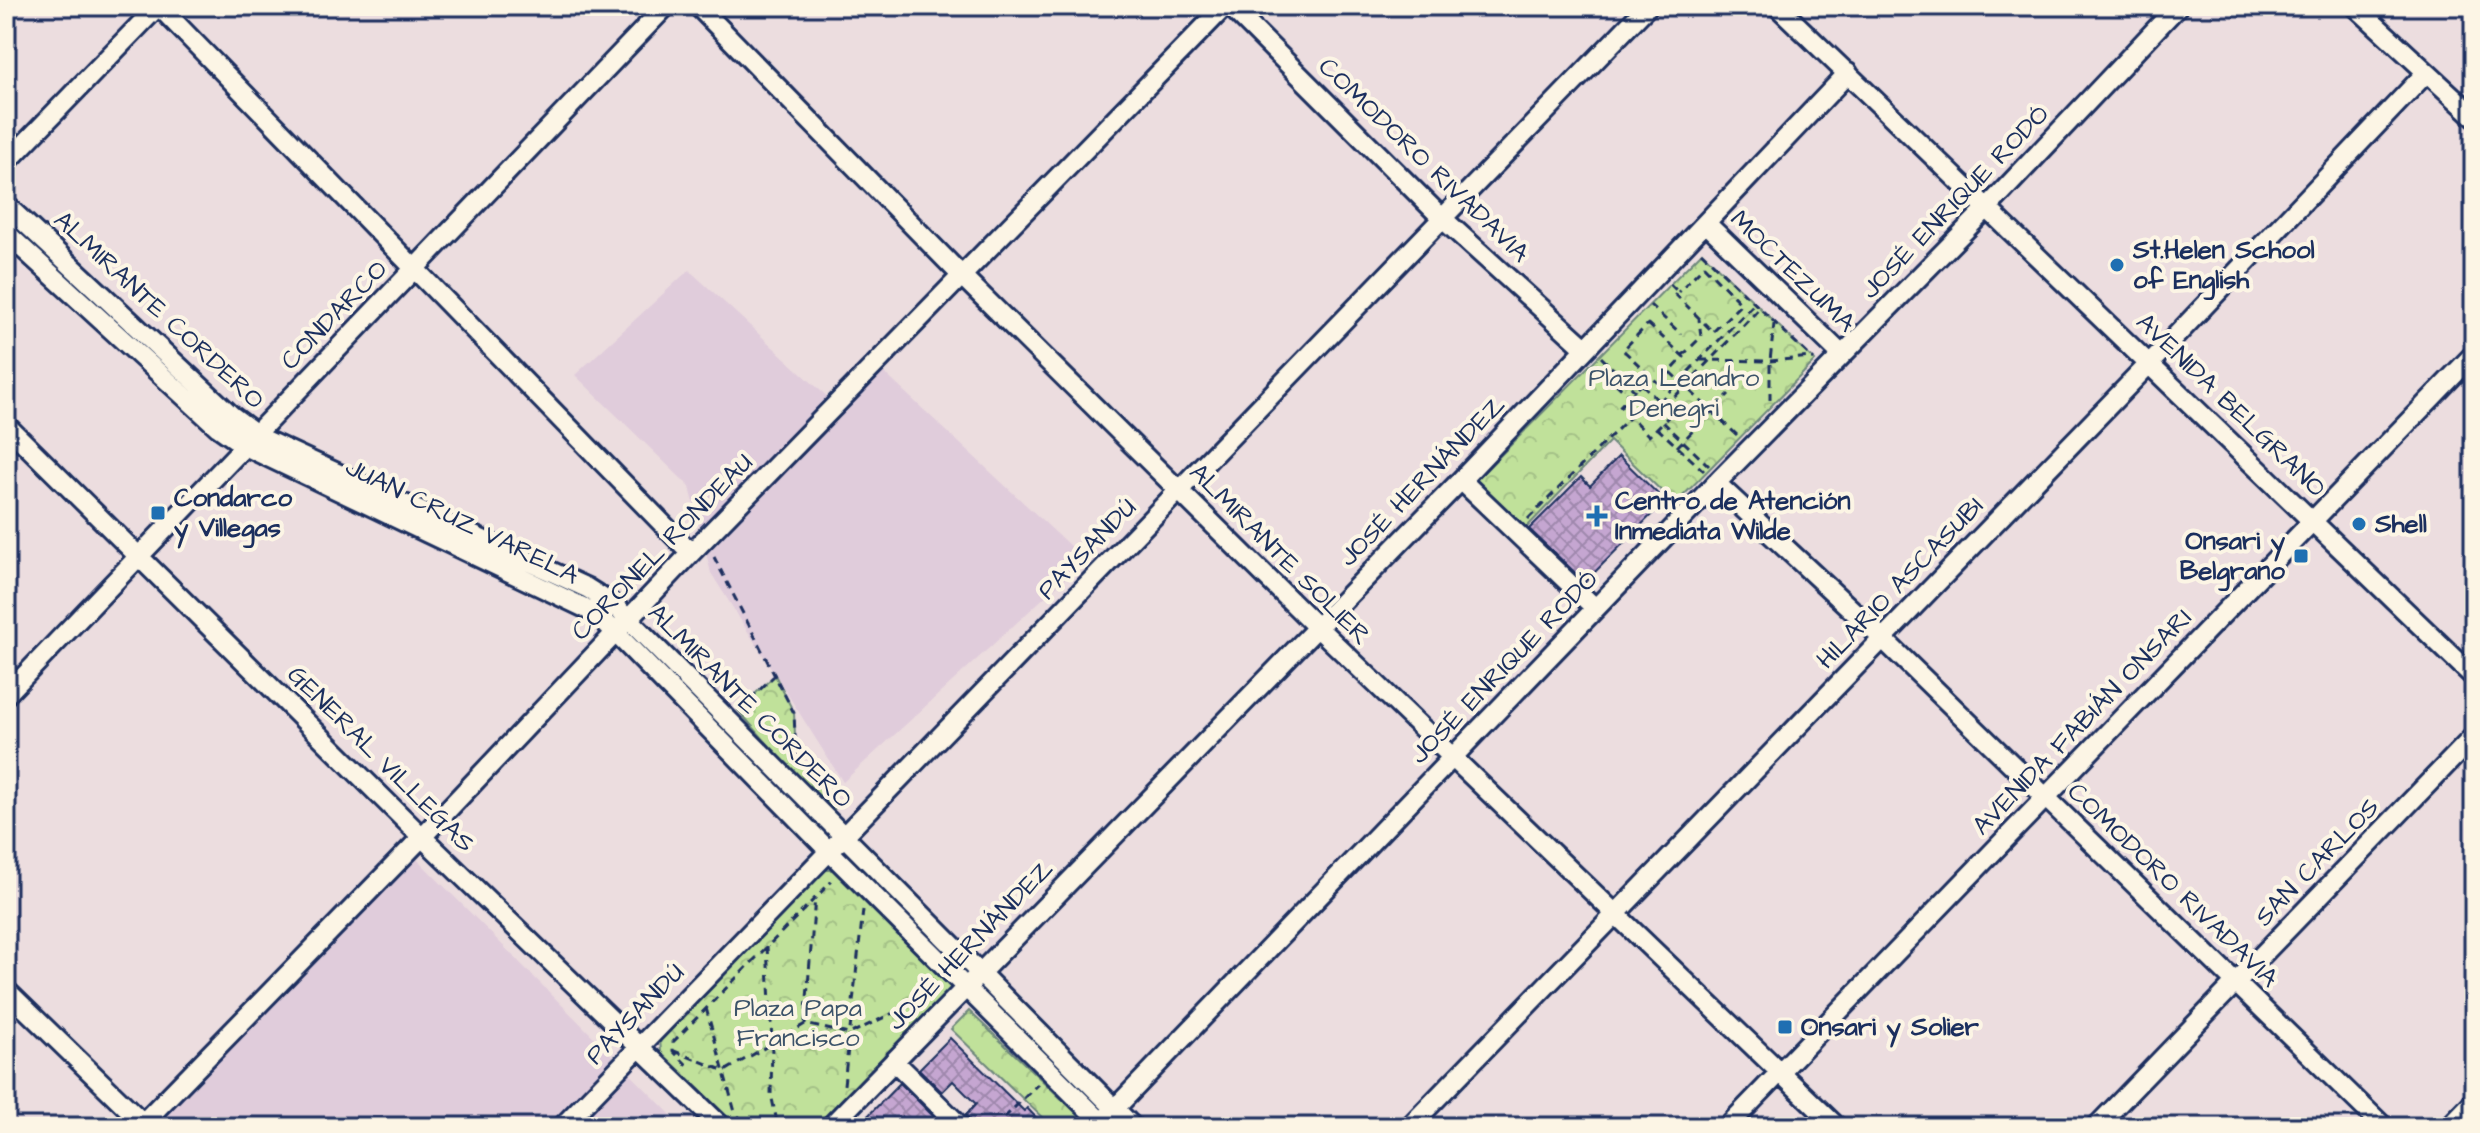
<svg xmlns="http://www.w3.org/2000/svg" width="2480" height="1133" font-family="'Architects Daughter',sans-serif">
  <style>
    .built { fill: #e0ccdb }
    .park { fill: url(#park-crowns); stroke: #6e887c; stroke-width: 2 }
    .building { fill: url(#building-cross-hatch); stroke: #1b2f5e; stroke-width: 2 }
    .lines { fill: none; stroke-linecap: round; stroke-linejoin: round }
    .minor-casing { stroke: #1b2f5e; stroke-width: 24 }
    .path { stroke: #1b2f5e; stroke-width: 3; stroke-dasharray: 8 6; stroke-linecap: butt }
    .minor { stroke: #fcf5e5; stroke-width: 18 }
    .poi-dot { fill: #1f6fb2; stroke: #fcf5e5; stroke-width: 3 }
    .labels { text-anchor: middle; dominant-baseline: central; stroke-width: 8; stroke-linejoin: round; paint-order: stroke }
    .street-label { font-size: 26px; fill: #1b2f5e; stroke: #fcf5e5 }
    .poi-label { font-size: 26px; font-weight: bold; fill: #1b2f5e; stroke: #fcf5e5; text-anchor: start }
    .park-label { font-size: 26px; fill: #3c536a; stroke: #fcf5e5 }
  </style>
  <defs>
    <pattern id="park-crowns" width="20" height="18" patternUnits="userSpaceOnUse" patternTransform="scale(2)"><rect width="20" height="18" fill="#c0e19a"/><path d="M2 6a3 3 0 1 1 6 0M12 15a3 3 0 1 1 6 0" fill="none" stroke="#a4c187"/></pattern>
    <pattern id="building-cross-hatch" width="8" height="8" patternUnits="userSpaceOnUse" patternTransform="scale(2)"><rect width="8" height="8" fill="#c5a6d1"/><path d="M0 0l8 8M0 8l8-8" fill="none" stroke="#9f88ad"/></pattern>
  </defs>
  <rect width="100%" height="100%" fill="#ecdddf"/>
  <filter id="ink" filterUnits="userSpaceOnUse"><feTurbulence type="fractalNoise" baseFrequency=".0125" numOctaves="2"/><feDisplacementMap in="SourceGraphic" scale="16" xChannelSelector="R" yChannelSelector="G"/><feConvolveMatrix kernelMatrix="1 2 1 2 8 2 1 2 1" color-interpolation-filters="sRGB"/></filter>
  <g filter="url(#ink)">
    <path class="built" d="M689,270L845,413L880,369L1085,560L843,782L711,573L690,487L575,375Z
      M410,852L683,1127H173L154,1105Z"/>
    <path class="park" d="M1702,252L1815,361L1675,504L1610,441L1525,529L1475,481Z
      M775,675L794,713L796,758L839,805L833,810L825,809L738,710Z
      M825,870H839L957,986L817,1127H738L661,1052L660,1039Z
      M969,1011L1091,1127H1052L951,1029Z"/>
    <path class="building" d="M1619,456L1665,501L1585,582L1529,529L1581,477L1590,486Z
      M950,1038L1024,1111L1027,1108L1045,1127H973L966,1115L976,1104L953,1081L942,1092L919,1069Z
      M900,1083L944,1127H857Z"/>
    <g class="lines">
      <g class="minor-casing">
        <path id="minor" d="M159,6L691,553
          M698,6L961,275L1317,627L1837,1127
          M1230,6L1443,219L1585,348
          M1777,6L2474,677
          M2355,6L2474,116
          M6,163L158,6
          M6,205L232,416L263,439L587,588L614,605L1133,1127
          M1707,224L1842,355
          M6,233L218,427L245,446L587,609L603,620L829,851L1106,1127
          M6,425L422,837L722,1127
          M1461,480L1595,608
          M1716,483L1882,638L2384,1127
          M6,695L666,6
          M6,990L147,1127
          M894,1061L961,1127
          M1102,1122L1721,478L1987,208L2178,6
          M139,1127L422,837L691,553L1225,6
          M562,1127L1648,6
          M830,1127L1461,480L1848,73
          M1409,1127L2150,363L2426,73
          M1727,1127L2474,354
          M2096,1127L2474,736
          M2449,1127L2474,1101"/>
      </g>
      <path class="path" d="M1701,252L1814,360
        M1670,284L1678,292L1675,294L1713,332L1741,304L1704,266L1678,292
        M1650,305L1681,334
        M1648,324L1684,357L1659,384L1623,350Z
        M1682,356L1701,337L1699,319
        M1601,357L1635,391
        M1700,360L1770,361L1812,357
        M1595,364L1630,397
        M1670,372L1737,435
        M1642,384L1671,414L1649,436L1620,406Z
        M1770,400V361L1774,324
        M1659,402L1754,304
        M1665,407L1759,309
        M1663,422L1709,466
        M1657,428L1704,471
        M1677,447L1729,394
        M1528,519L1630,417
        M714,557L794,713L796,758L812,776
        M740,709L775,675
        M767,946L772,1042L771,1094L777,1122L782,1127
        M706,1008L735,1112
        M805,1024L815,897
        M674,1051L725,1071L805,1024L849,1034L933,994
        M687,1065L673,1051V1042L832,881
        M844,1085L863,910
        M738,1116L750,1127
        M1004,1118L1038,1084"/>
      <use href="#minor" class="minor"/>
    </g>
  </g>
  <g class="poi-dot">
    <circle cx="2117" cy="265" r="8"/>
    <rect x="150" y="505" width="16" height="16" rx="4"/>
    <path d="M1593 504h8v8h8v8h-8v8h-8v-8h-8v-8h8z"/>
    <circle cx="2359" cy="524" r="8"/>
    <rect x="2293" y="548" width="16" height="16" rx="4"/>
    <rect x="1777" y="1019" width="16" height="16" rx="4"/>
  </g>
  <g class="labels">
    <g class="street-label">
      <text transform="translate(1424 160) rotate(44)">COMODORO RIVADAVIA</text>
      <text transform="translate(1955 202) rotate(-46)">JOSÉ ENRIQUE RODÓ</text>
      <text transform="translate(1793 271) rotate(44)">MOCTEZUMA</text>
      <text transform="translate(159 310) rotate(43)">ALMIRANTE CORDERO</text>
      <text transform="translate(334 315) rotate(-46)">CONDARCO</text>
      <text transform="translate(2231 405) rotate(44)">AVENIDA BELGRANO</text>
      <text transform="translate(1422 481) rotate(-46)">JOSÉ HERNÁNDEZ</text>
      <text transform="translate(462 521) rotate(26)">JUAN CRUZ VARELA</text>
      <text transform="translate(662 547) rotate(-46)">CORONEL RONDEAU</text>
      <text transform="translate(1087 549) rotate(-46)">PAYSANDÚ</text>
      <text transform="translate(1280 554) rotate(45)">ALMIRANTE SOLIER</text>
      <text transform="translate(1900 583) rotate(-46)">HILARIO ASCASUBI</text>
      <text transform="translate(1504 667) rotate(-46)">JOSÉ ENRIQUE RODÓ</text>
      <text transform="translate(750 706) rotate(45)">ALMIRANTE CORDERO</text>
      <text transform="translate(2082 722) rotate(-46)">AVENIDA FABIÁN ONSARI</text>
      <text transform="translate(381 759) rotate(45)">GENERAL VILLEGAS</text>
      <text transform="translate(2317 862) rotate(-46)">SAN CARLOS</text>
      <text transform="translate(2173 885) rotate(44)">COMODORO RIVADAVIA</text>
      <text transform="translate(970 945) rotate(-46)">JOSÉ HERNÁNDEZ</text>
      <text transform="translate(635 1014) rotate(-46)">PAYSANDÚ</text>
    </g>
    <g class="poi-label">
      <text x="2133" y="250">St.Helen School<tspan x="2133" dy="30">of English</tspan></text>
      <text x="174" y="498">Condarco<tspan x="174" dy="30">y Villegas</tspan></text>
      <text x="1615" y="501">Centro de Atención<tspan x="1615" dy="30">Inmediata Wilde</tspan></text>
      <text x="2375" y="524">Shell</text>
      <text x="2285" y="541" text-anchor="end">Onsari y<tspan x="2285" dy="30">Belgrano</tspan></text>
      <text x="1801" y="1027">Onsari y Solier</text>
    </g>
    <g class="park-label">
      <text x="1674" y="378">Plaza Leandro<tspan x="1674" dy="30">Denegri</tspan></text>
      <text x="798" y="1008">Plaza Papa<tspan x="798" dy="30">Francisco</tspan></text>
    </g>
  </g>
  <rect width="2480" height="1133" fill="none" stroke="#fcf5e5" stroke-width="32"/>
  <rect x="16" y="16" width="2448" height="1101" fill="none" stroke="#1b2f5e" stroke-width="3" filter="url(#ink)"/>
</svg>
